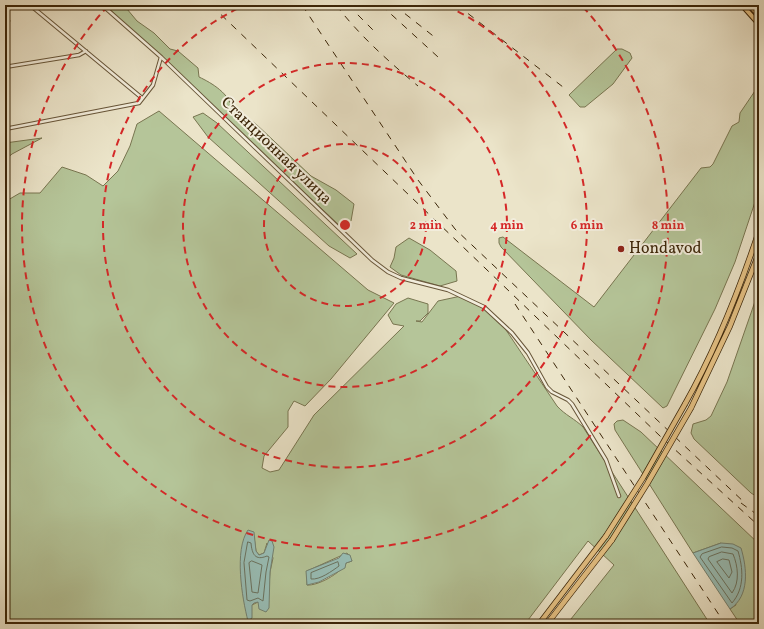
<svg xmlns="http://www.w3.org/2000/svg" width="764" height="629" font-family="Vollkorn,serif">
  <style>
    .green { fill: #b5c599; stroke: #787550; fill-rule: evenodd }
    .water { fill: #98beb6; stroke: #738170 }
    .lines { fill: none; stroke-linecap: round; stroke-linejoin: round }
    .shore { stroke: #6a725f; stroke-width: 1 }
    .minor-casing { stroke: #675538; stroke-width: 4.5 }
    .primary-casing { stroke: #3b2508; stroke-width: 6 }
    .trunk-casing { stroke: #3b2508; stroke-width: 6 }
    .minor { stroke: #f2eddc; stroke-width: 2.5 }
    .primary { stroke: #e6c284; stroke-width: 4 }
    .trunk { stroke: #e6c284; stroke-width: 4.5 }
    .rail { stroke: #3b2508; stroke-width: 1; stroke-dasharray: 7 7; stroke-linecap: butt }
    .trunk-bridge-casing { stroke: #3b2508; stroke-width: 6; stroke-linecap: butt }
    .trunk-bridge { stroke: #e6c284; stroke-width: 4.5 }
    .ring { fill: none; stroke: #d62828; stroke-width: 2; stroke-dasharray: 7 5 }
    .poi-dot { fill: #8f2418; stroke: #f2eddc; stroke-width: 1.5 }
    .labels { text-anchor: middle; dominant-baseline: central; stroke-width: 4; stroke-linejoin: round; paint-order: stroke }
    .street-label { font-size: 16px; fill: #3b2508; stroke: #f2eddc }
    .poi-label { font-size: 16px; fill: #3b2508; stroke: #f2eddc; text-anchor: start }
    .centre { fill: #d62828; stroke: #f2eddc; stroke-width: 2 }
    .ring-label { font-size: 12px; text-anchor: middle; font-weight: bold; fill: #d62828; stroke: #f2eddc; stroke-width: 4; stroke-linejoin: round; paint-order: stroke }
  </style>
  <rect width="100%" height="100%" fill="#ebe4c9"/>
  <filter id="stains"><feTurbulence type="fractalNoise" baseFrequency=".005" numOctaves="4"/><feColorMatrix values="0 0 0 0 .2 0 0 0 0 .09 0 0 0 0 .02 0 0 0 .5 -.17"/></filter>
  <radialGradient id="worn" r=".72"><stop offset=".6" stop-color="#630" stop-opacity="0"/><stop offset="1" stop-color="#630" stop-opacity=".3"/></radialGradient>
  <path class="green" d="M105,5H117L127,9L137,21L154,33L170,49L178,51L198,68L199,77C212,83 230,94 232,109L240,112L257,125L311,176L336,190L354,204L351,221L340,226Z
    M617,49H622L630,53L632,58L613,84L585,107H580L569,95Z
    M759,85L758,193L735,262L715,309L667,406L663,408L591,340L501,247L499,243V238L503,237L594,307L701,168L710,167L713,164L732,126L739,122L740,113Z
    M159,111L368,290L394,303L331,379L305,406L294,401L288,411V427L264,456L262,468L270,472L279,470L314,415L404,326L393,324L388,315L396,304L408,298L428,304V313L420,321H416L422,322L438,301L461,296L481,306L502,324L557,406C565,415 575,419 583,427L710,624H567L614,565L588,541L525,624H5V229L7,228L8,200L20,193H40L62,167L86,175L103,186L118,171L130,146L137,124ZM254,537L256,551L259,555L264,553L267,543L273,558L270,572L269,586L258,602L252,605ZM347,553L352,561L346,563C341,573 318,586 307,585V571Z
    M203,113L217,123L357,254L350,258L329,246L208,137L193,117Z
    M42,138L12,154L5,160V143Z
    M409,238L430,250L456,271L457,281L440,286L401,275L390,267L394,258L396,247Z
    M759,290V498L751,493L694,439L691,433L693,424L706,420L711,416L727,382Z
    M623,420L641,432L759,544V624H740L730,609L736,605L721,543L693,553L615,430L614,424L617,421Z"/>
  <path class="water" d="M248,530L254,532L256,551L259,555L264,553L269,540L272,541L274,547L270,572L269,608L266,612L259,609L258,602L254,603L252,605V618L248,621C242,598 234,550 248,530Z
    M721,543L733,544L741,548C747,568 750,596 730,609L693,553Z
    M343,553L350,555L352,561L346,563L345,568L319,582L307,585L306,571L339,558Z"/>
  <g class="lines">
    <path class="shore" d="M248,542L251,543C252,554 255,561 267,556L269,557L266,572L263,601L258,598L250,601L247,600L244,563Z
      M722,547L732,548L738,551C743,568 745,588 732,603L700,557L702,554Z
      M722,552L733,554C738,566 740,582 732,593L708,559L709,557Z
      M723,559L729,560L732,572L729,578L717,562Z
      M252,561L262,565L258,593L252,592L249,563Z
      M338,562L339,566C332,571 320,580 311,579V573Z"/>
    <g class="minor-casing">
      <path id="minor" d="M30,5L142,98
        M102,5L161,57L372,260L388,272L401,278L448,290L484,307L512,333L528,353L547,387L552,392L568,400L572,404L606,460L619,496
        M5,19L8,21
        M5,67L79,55L86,51
        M5,129L139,103L153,85L161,57"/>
    </g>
    <g class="primary-casing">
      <path id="primary" d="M742,5L759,24
        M749,5L759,15"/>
    </g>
    <g class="trunk-casing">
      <path id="trunk" d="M685,404C716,349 739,291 759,231
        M691,408L730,326L759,253
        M539,624L606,536
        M547,624L612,540"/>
    </g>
    <use href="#minor" class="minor"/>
    <use href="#primary" class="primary"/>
    <use href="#trunk" class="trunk"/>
    <path class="rail" d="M211,5L660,436L759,526
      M302,5L418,180L455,229L746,504
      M336,5C360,36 388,61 418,86
      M348,5L377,34
      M381,5L438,57
      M394,5L437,39
      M457,5L563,87
      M524,5L535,11
      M515,304L725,624
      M741,503L759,516"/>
    <g class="trunk-bridge-casing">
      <path id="trunk-bridge" d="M606,536L643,478L685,404
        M612,540L647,484L691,408"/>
    </g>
    <use href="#trunk-bridge" class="trunk-bridge"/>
  </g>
  <g class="ring">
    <circle cx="345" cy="225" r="81"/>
    <circle cx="345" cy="225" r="162"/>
    <path d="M447 6A242 242 0 1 1 243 6"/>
    <path d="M583 7A323 323 0 1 1 107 7"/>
  </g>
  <circle class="poi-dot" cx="621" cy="249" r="4"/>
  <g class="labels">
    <g class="street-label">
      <text transform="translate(276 151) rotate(44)">Станционная улица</text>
    </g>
    <g class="poi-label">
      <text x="629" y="249">Hondavod</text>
    </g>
  </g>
  <circle cx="345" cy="225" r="6" class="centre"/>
  <g class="ring-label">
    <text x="426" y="229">2 min</text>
    <text x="507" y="229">4 min</text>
    <text x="587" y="229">6 min</text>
    <text x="668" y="229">8 min</text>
  </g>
  <rect width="764" height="629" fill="none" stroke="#ebe4c9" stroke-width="20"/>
  <rect x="6" y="6" width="752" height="617" fill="none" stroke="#3b2508" stroke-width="2"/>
  <rect x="10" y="10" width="744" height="609" fill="none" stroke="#3b2508"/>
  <rect width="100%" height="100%" filter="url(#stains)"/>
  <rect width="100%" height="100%" fill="url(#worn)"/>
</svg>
